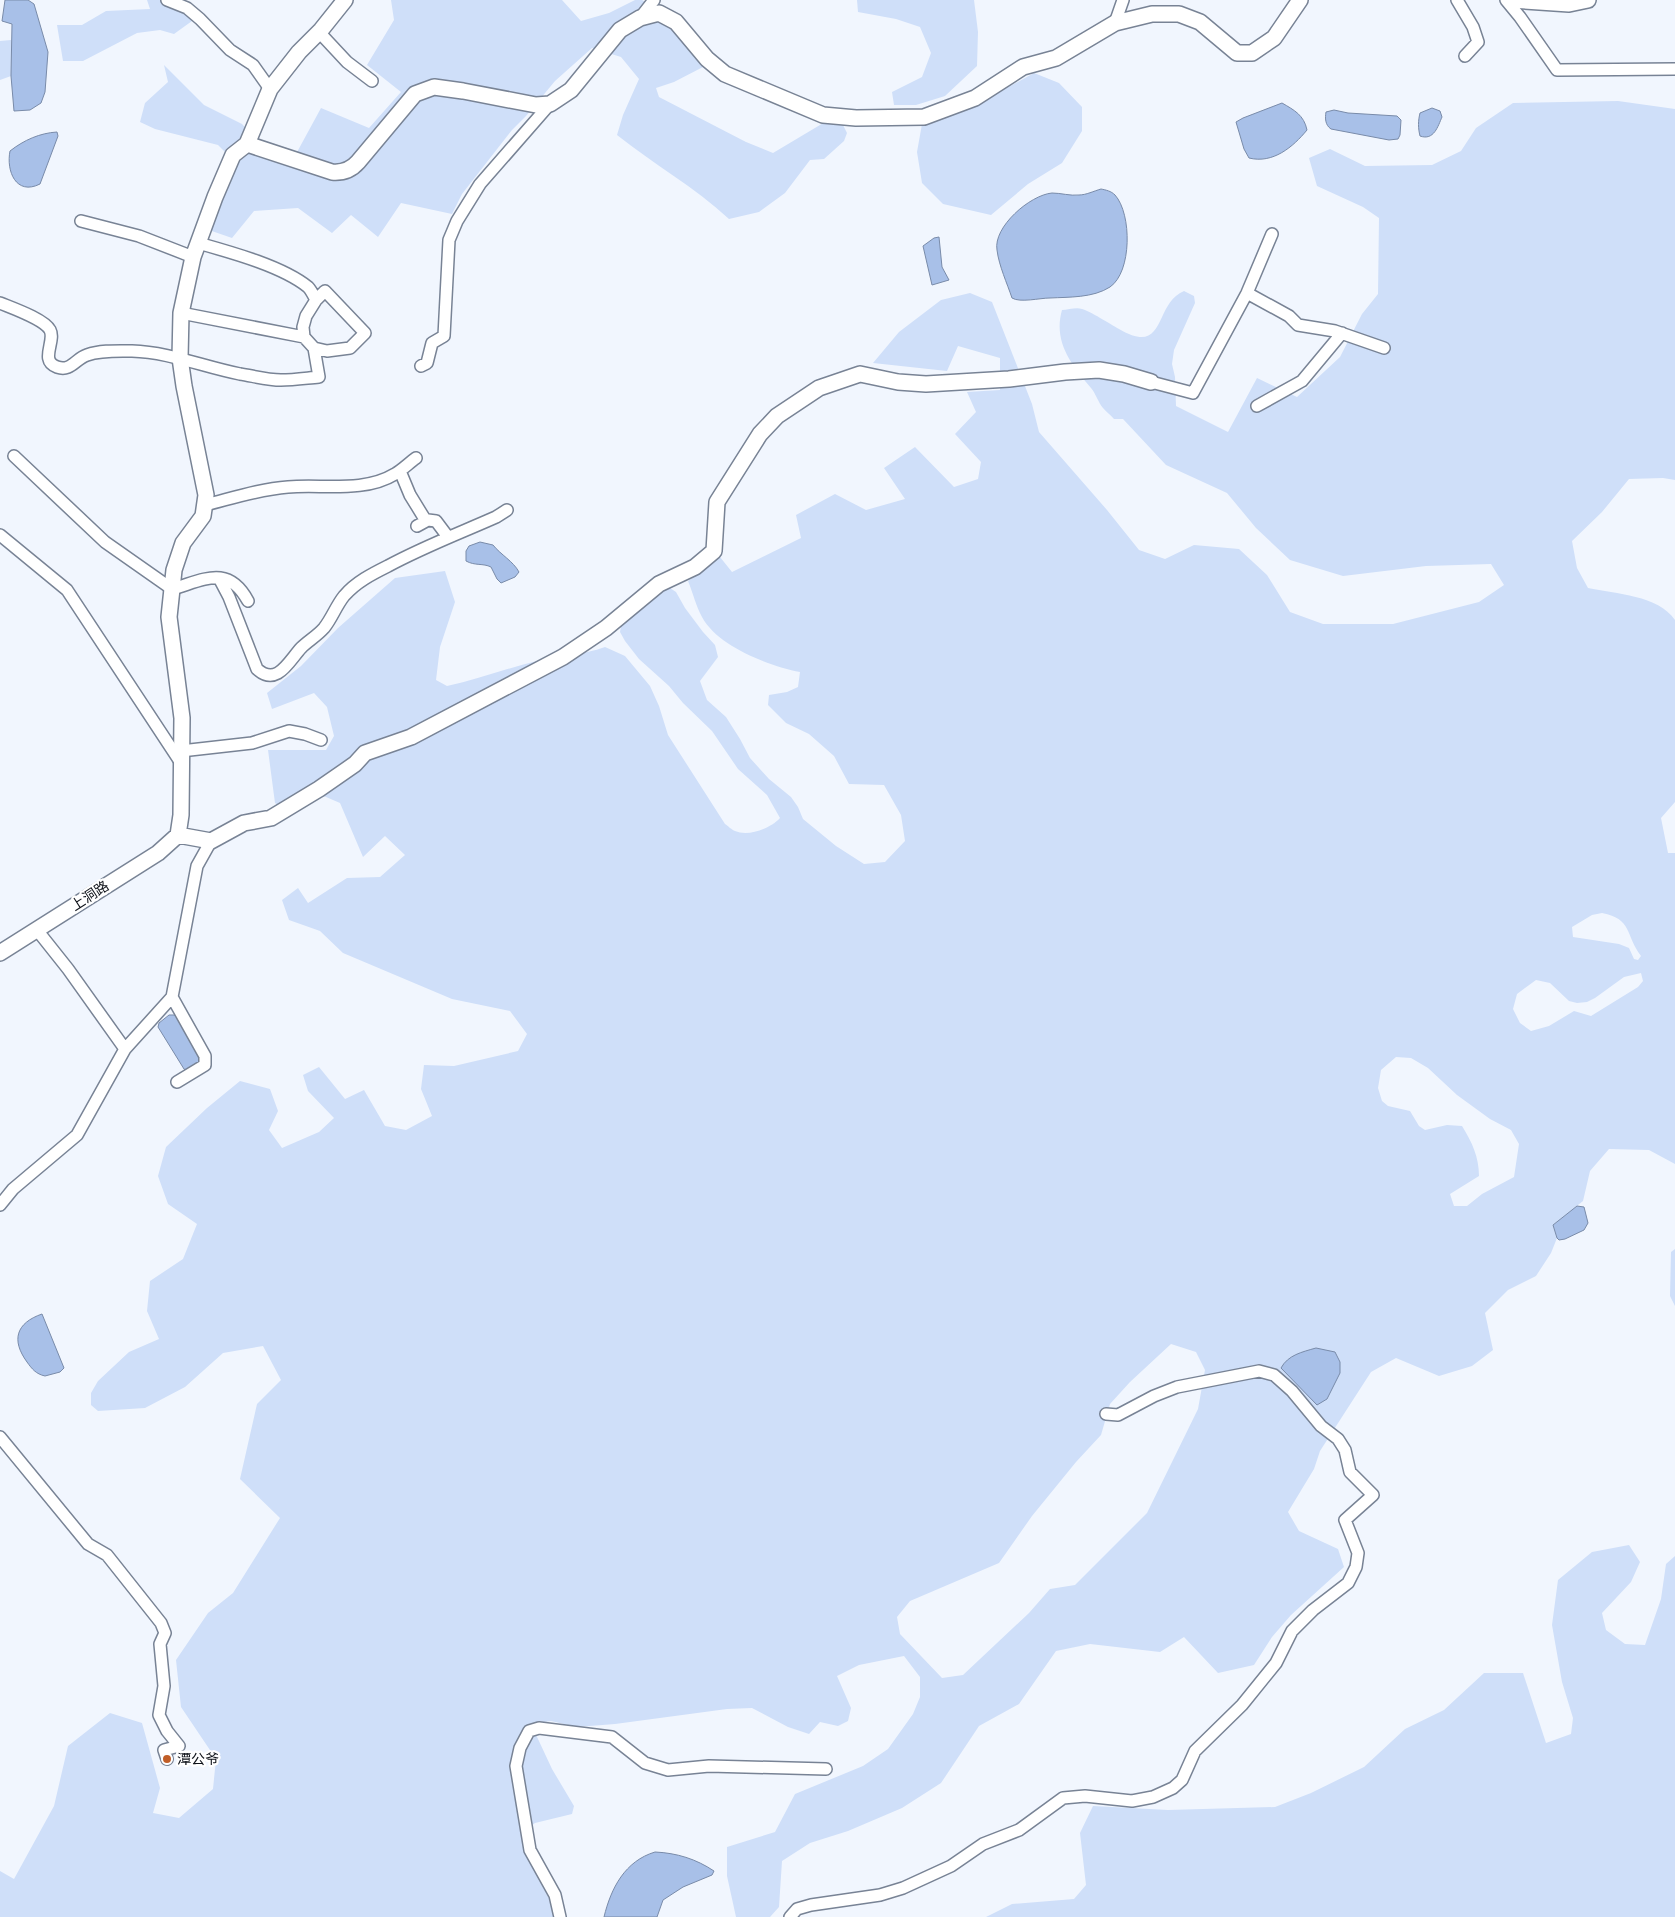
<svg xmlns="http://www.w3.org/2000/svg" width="1675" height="1917" font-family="'Fira Sans','Noto Sans SC',sans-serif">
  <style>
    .green { fill: #cfdff9; fill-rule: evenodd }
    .water { fill: #a8c0e8; stroke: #798ba9 }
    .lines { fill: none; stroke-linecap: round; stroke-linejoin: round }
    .street-casing { stroke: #788395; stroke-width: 14 }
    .secondary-casing { stroke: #788395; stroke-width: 18 }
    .street { stroke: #fff; stroke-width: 11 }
    .secondary { stroke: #fff; stroke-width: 15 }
    .poi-dot { fill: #c15e27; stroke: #fff; stroke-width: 2 }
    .labels { text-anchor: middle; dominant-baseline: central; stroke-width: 4.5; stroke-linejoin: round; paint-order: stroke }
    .street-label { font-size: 14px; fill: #0c1017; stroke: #fff }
    .poi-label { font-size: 14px; fill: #0c1017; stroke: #fff; text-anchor: start }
  </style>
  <rect width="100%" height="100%" fill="#f1f6fe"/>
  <path class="green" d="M147,0H184L192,21L174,34L160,30L137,33L83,61H63L57,25H82L106,11L150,9Z
    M391,0H562L581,21L609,13L635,0H642L656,7L703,67L674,82L656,88L659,97L746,142L773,153L825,122L843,125L847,133L844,141L824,159L810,160L785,193L759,212L729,219C695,187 653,164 617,135L623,115L639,79L621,57L592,48L555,81L526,116L512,130L462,194L452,214L401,203L378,237L351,215L332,233L298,208L254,211L232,238L206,229L234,161L218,145L155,129L140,122L145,103L168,82L164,65L204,105L242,124L257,140L296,154L321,108L369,128L401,92L367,65L394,20Z
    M857,0H974L978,32L977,66L945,96L916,105H894L892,92L922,77L931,53L920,27L896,19L858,12Z
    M11,40V76L0,80V41Z
    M1034,73L1059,83L1082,107V131L1062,163L1028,184L991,215L943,204L922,183L917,152L922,124C962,112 998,93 1034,73Z
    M1618,101L1675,109V480L1663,478L1629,479L1602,512L1572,541L1577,568L1588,588C1616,594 1658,595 1675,620V802L1661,818L1668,853H1675V1164L1649,1150L1609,1149L1590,1171L1583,1201L1553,1225L1557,1238L1551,1253L1536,1276L1508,1290L1485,1313L1493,1350L1472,1366L1439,1376L1396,1358L1371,1372L1320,1451L1314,1469L1288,1512L1299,1531L1338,1549L1344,1567L1291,1615L1272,1637L1254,1665L1218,1673L1184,1637L1160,1652L1090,1644L1056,1651L1019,1704L979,1726L941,1783L902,1808L848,1831L810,1843L782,1861L779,1907L770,1917H736L727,1876V1847L775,1832L795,1794L863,1766L888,1749L913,1714L920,1697V1677L904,1656L859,1665L837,1676L851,1708L848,1721L838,1726L820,1722L809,1734L788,1727L752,1708L727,1709L615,1724L577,1727L551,1721L531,1724L552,1769L574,1806L572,1814L535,1823L521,1833L525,1853L554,1908L555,1917H0V1871L14,1879L54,1806L68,1746L110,1713L142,1723L160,1788L153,1813L179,1818L213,1789L216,1759L181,1707L176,1660L208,1613L233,1593L280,1518L240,1479L257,1404L281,1380L263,1346L223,1353L185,1387L145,1408L98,1411L91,1405V1393L98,1381L129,1352L159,1339L147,1311L150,1281L183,1259L197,1224L168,1204L158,1176L166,1147L207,1108L240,1081L270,1089L278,1111L269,1130L282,1148L319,1132L334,1118L308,1091L303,1075L319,1067L345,1099L364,1090L385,1126L406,1130L432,1116L421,1089L424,1065L454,1066L518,1051L527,1034L510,1011L452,999L343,953L320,931L289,920L282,900L298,888L308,903L347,878L380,877L405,855L385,836L363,857L340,803L319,794L291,813L275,803L268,750H326L334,736L327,707L314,693L272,709L267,693L301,666L338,628L395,578L445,571L455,602L440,647L436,680L447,686C477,680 507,668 537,661C560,656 583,655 605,647L625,656L650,686L659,706L668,735L725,824C728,826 732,830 735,831C749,837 771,828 780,818L767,795L738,769L712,731L683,703L669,686L639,659L625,641L620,632L622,621L656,597L667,586L676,592L685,608L703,632L715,645L718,657L700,681L707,700L726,717L740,739L750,758L769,779L791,797L798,807L803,819L836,846L864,864L885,862L905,841L901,815L884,785L849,784L834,756L809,734L786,723L768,705L769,695L787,692L798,687L800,672C770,666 718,647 702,617C696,606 693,593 688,581L720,557L732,572L801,538L796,515L835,494L866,510L905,499L884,468L915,447L954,487L978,479L981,462L955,434L976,412L967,392L1000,390V358L958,346L947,371L873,363L899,332L941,300L970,293L992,302L1032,404L1039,432L1107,510L1139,550L1165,559L1194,545L1239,549L1267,575L1290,612L1323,624H1393L1479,602L1504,585L1491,564L1426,566L1343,576L1290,560L1256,528L1227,493L1166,465L1123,419H1114C1111,415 1106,412 1103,408C1098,402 1096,394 1091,388C1071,364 1053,342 1062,310C1068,310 1076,307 1082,309C1090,311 1110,324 1119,329C1167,357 1153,304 1184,291L1194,296L1195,303L1174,350L1172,364L1175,377L1176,406L1228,432L1257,378L1297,397L1340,357L1362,314L1378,294L1379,218L1363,207L1317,186L1309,158L1330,149L1365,166L1432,165L1461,151L1476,128L1513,103ZM1602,913C1633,919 1625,935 1641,956L1638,960L1634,959L1629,948L1619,944L1573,937L1572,927L1592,915ZM1641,973L1643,981L1638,987L1591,1016L1574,1011L1549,1026L1531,1031L1520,1023L1513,1009L1517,994L1536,980L1550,983L1569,1001L1577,1003L1587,1002L1595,998L1624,977ZM1396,1057L1411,1058L1428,1068L1457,1095L1490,1119L1511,1130L1519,1144L1514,1177L1482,1194L1467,1206H1454L1450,1194L1479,1176C1479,1157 1472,1142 1462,1126L1447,1125L1425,1130L1419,1126L1410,1111L1388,1106L1382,1101L1378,1088L1381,1070ZM1171,1344L1196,1352L1205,1370L1198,1409L1147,1513L1075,1585L1050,1589L1029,1613L963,1675L942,1678L900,1634L897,1617L910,1601L999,1563L1032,1516L1076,1462L1101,1435L1110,1404L1130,1382Z
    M1675,1249V1306L1670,1296L1671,1252Z
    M1629,1545L1640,1562L1631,1582L1602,1613L1606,1630L1625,1644L1645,1645L1661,1599L1666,1564L1675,1556V1917H986L1012,1904L1074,1899L1086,1885L1080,1833L1093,1806L1168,1810L1275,1807L1311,1793L1364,1767L1405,1729L1444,1710L1484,1673H1523L1546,1743L1571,1734L1573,1718L1562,1682L1552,1625L1558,1580L1592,1552Z"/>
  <path class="water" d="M5,0H28L34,4L48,52L45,92L41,103L30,110L14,111L11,76L12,24L2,21Z
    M1282,103C1294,110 1304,115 1307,130C1293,147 1273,164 1249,158L1244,149L1236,122L1243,118Z
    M1432,108L1440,111L1442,117C1438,126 1434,141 1420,136C1418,128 1418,121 1420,113Z
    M1334,110L1348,113L1397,116L1401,120L1400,135L1398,139L1389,140L1331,129C1325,125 1325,118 1326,112Z
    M57,132L58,136L40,184C16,196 6,171 10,151C24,140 40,133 57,132Z
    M1101,189C1106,190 1111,191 1115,195C1132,214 1132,272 1110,287C1093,298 1069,297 1050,298C1040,298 1020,303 1012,298C1007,283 999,266 997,250C993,227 1030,195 1052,193C1061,193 1070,196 1079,195C1086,195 1094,191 1101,189Z
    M939,237L942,267L949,280L932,285L923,246L934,238Z
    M480,542L493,545C501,555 513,561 519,572L515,577L501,583L497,579L491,567C483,563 475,566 466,561V551L469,546Z
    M169,1015H177L202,1057V1062L187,1071L184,1069L158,1027L159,1023Z
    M1577,1206L1584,1207L1588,1223L1584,1230L1565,1239L1559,1240L1557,1238L1553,1225Z
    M42,1314L64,1368L60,1372L45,1376C36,1374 32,1369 27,1362C11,1340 16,1323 42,1314Z
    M1316,1348L1335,1352L1340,1362V1373L1327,1399L1317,1405L1281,1368C1288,1355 1302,1352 1316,1348Z
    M655,1852C677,1853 696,1859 714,1871L712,1875L683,1887L663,1900L657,1917H604C611,1888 625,1861 655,1852Z"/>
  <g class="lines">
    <g class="street-casing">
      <path id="street" d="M167,0L187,8L200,19L230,50L253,65L270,89
        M1457,0L1473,27L1478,42L1465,56
        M1506,0L1520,17L1557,70L1675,69
        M640,18L654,0
        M1115,23L1123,0
        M319,32L347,62L372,81
        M81,221L139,236L193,257
        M1247,293L1289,316L1298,325L1335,331L1384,348
        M0,303C12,308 44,319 50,330C56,341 39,361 57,367C71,372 75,359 87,355C101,350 118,351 132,351C169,352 204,367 240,374C253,376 268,380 281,380C294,380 307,378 319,377L314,348L304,337L303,327L306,316L316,300C314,296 311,290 308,287C282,266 230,252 198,243
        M181,313L304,337
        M314,348L327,351L350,348L365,333L325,291L316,300
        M421,366L427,363L432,343L444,336L449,240L457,221L480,184L550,104
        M1151,382L1193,393L1247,293L1272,234
        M1257,406L1302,381L1342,333
        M14,456L105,542L172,589C204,580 228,564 248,601
        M400,471L410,495L426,521
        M205,505C233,498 260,489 288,487C322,484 364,493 395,474C402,470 409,463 416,458
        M417,526L428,520L436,521L448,537
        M0,535L67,590L181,763
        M219,578L229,597L257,669C277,687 289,661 301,648C308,641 317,636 324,628C332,618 336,606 344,596C356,582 372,574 388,566C423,547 460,533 496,517L507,510
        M181,751L252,743L289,731L305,734L321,740
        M37,930L68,969L125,1049
        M172,997L205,1056V1065L177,1082
        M0,1205L13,1189L77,1135L125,1049L172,997L197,866L211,841
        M0,1437L88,1544L107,1555L161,1623L165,1633L160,1644L164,1686L159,1715L167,1731L179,1746L164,1750L167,1759
        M560,1917L555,1895L530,1850L516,1766L520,1748L529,1731L539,1728L612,1737L645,1763L668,1770L709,1766L826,1769
        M790,1917L797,1909L811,1905L880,1895L903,1888L951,1866L983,1844L1019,1830L1063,1798L1085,1796L1132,1801L1153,1797L1173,1788L1182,1780L1195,1751L1242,1705L1276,1663L1292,1631L1313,1610L1348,1583L1356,1567L1358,1553L1345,1520L1373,1495L1350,1472L1345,1450L1338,1439L1321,1426L1292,1391L1274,1375L1259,1371L1177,1387L1154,1396L1118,1415L1106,1414"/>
    </g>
    <g class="secondary-casing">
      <path id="secondary" d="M1511,0L1569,4L1588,0
        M247,144L270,89L299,52L321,30L345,0
        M178,835L181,815L182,718L169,617L174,570L183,543L203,516L206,495L184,386L180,358L181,313L193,257L215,197L233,155L247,144L332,172C343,173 351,170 358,162L415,94L434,87L463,91L536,105L550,104L571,90L620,30L640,18L659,13L676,22L707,59L725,74L823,115L856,118L924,117L975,98L1023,67L1056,58L1115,23L1152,14H1179L1200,22L1237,53H1252L1274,38L1300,0
        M178,835L211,841L244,823L271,818L319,789L355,764L365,753L411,737L563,657L606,628L659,584L695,567L714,551L717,502L760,434L777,416L819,388L860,374L898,382L926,384L1009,379L1065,372L1099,370L1124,374L1151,382
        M0,953L158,853L178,835"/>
    </g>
    <use href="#street" class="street"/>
    <use href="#secondary" class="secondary"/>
  </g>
  <circle class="poi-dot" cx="167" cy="1759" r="5"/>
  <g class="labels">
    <g class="street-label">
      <text transform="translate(90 896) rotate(-33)">上洞路</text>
    </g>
    <g class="poi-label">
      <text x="177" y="1759">潭公爷</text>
    </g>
  </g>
</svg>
